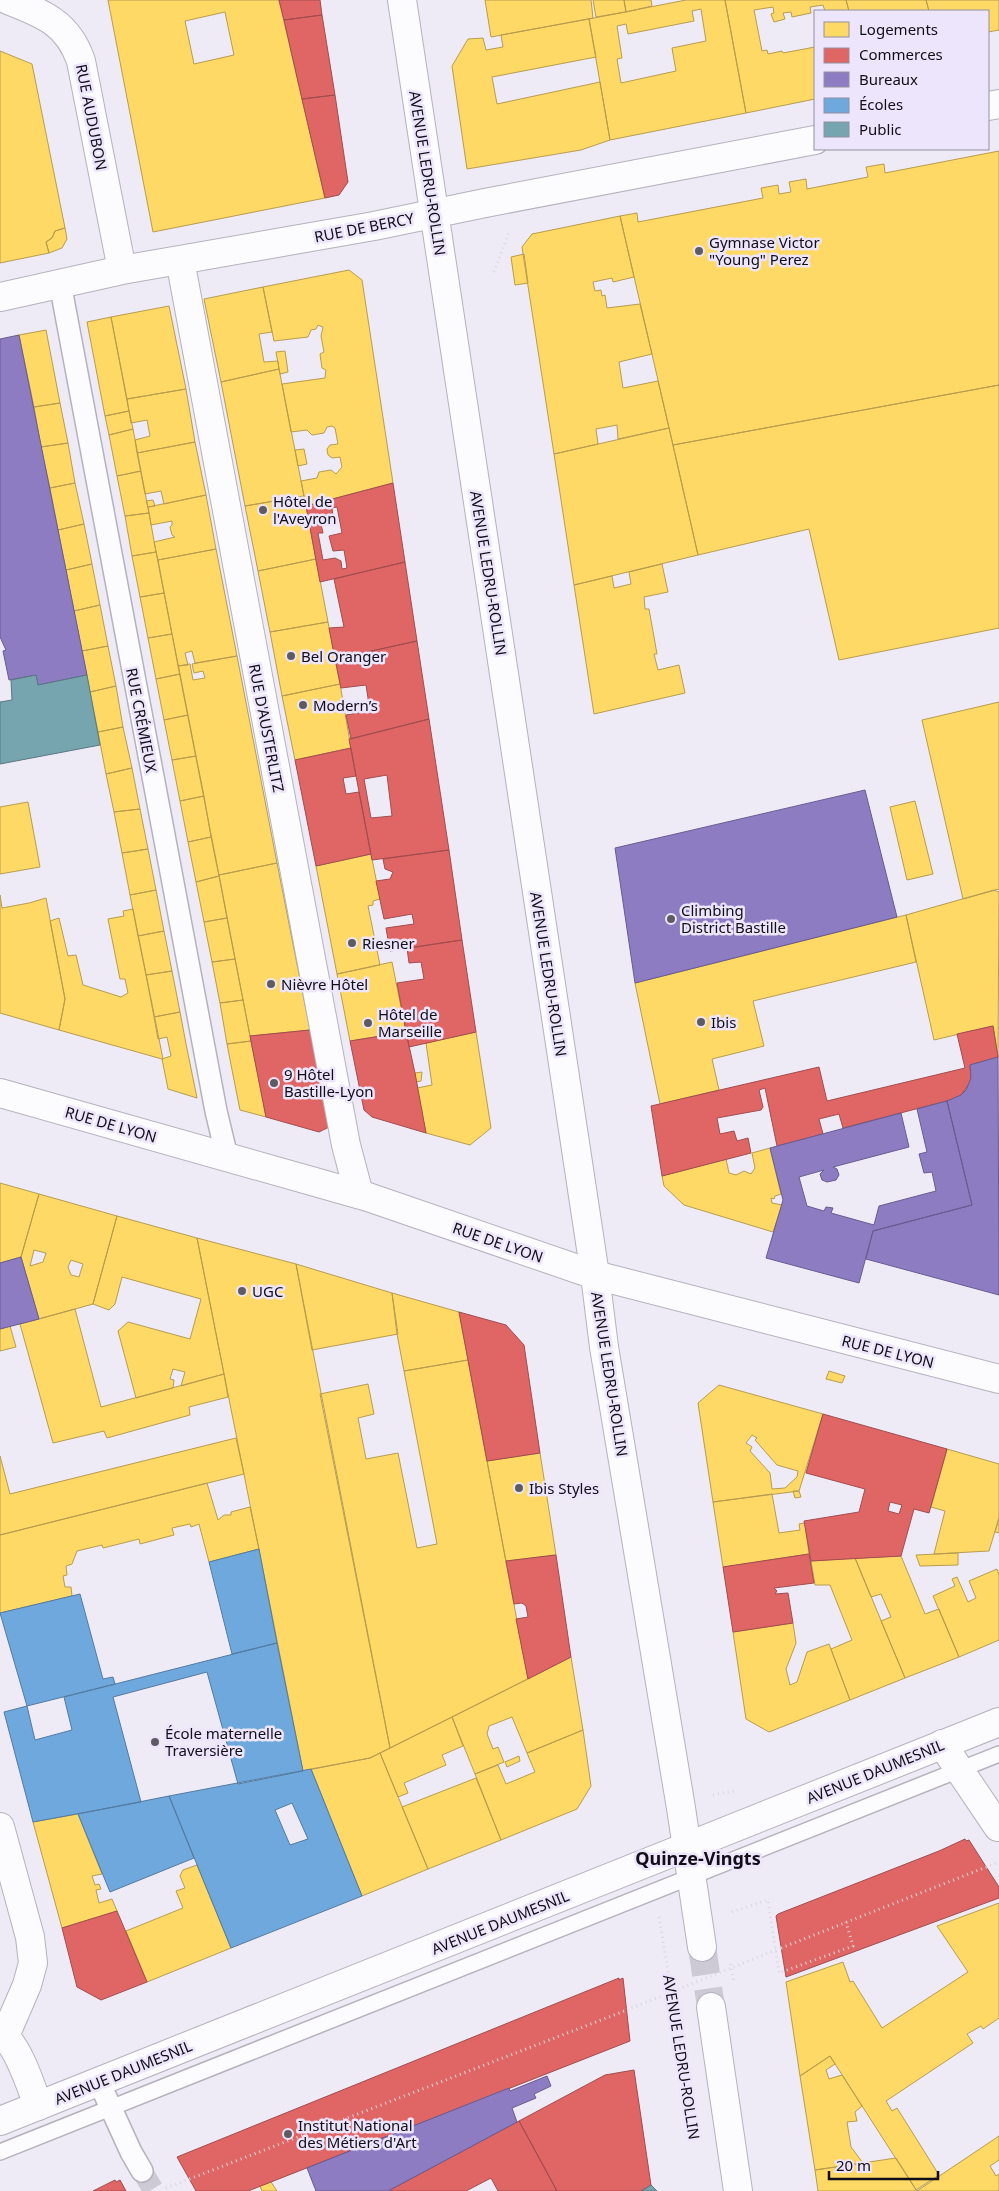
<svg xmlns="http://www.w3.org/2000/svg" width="999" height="2191" font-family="'Noto Sans',sans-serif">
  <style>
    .homes { fill: #ffd966; stroke: #b89c4e; fill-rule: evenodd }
    .shops { fill: #e06666; stroke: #a24c4e; fill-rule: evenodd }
    .offices { fill: #8e7cc3; stroke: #685b8f }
    .schools { fill: #6fa8dc; stroke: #537aa1; fill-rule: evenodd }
    .public { fill: #76a5af; stroke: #587881 }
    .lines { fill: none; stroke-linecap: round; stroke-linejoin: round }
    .pedestrian-tunnel { stroke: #cdc9d5; stroke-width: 21; stroke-dasharray: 21 11; stroke-linecap: butt }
    .secondary-tunnel { stroke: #cdc9d5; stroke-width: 28; stroke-dasharray: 28 14; stroke-linecap: butt }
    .service-casing { stroke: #b5b2bc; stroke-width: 18 }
    .pedestrian-casing { stroke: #b5b2bc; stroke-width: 24 }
    .minor-casing { stroke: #b5b2bc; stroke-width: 30 }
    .tertiary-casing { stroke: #b5b2bc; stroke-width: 30 }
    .secondary-casing { stroke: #b5b2bc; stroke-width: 30 }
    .path { stroke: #d9d7dc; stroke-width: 3; stroke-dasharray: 1 4; stroke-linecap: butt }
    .service { stroke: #fcfcfe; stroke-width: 15 }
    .pedestrian { stroke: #fcfcfe; stroke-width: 21 }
    .minor { stroke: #fcfcfe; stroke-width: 28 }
    .tertiary { stroke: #fcfcfe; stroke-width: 28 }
    .secondary { stroke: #fcfcfe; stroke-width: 28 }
    .path-bridge { stroke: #d9d7dc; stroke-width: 3; stroke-dasharray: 1 4; stroke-linecap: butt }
    .poi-dot { fill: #5e5b65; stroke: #ece5fb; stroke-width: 2 }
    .labels { text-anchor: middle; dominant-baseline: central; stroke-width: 5; stroke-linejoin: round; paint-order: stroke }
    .street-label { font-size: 15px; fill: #110e17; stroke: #ece5fb }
    .poi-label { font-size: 15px; fill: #110e17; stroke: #ece5fb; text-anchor: start }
    .quarter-label { font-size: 18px; font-weight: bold; fill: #110e17; stroke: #ece5fb }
  </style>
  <rect width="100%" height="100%" fill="#eeeaf6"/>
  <path class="homes" d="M108,0H279L325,198L153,232ZM225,12L234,55L194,64L185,21Z
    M485,0H591L593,18L491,37Z
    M593,0H624L626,12L596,17Z
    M624,0H651L652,6L626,12Z
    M686,0H725L746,113L610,140L589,19ZM701,9L706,41L672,48L676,71L621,83L617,59L622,58L617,26L626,24L628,34L694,21L692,11Z
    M725,0H846L849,11H825L823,5L810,7L811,13L792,17L791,12L783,13L785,19L774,22L771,14L774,13L773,7L754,10L762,51L767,50L768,54L782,51L783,53L815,47V99L746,113Z
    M846,0H926L929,11H849Z
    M926,0H999V30L988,32V11H929Z
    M589,19L596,57L492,77L497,104L600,82L610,140L581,150L467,169L452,66L468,39L483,38L486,50L503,47L501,35Z
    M0,51L32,64L65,228L55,231L52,238L46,242L49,253L0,263Z
    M999,151V385L673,445L620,216L637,213L638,222L763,198L761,188L778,185L779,194L791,192L789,182L806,179L807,189L868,177L866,167L884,164L885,173Z
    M620,216L634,277L613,282L612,278L593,282L595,291L601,290L602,296L605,295L607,308L640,304L652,354L619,362L623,388L658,381L669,428L618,439L617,425L596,429L598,444L554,454L522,247L532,234Z
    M65,228L67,239L62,248L49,253L46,242L52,238L55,231Z
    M524,254L528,283L515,285L511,257Z
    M349,270L362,280L393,483L306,506L301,481L317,478L319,472L331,470L336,474L342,467L340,457L332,458L328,455L327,449L330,445L338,444L335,428L332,426L327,427L324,433L312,435L307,430L291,432L282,384L325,378L326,370L322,368L320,354L324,352L321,336L323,327L318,325L316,329L311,330L308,337L274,341L263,287Z
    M263,287L272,332L259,334L264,362L278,361L279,369L221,382L204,299Z
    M169,306L186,389L127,399L111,317Z
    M111,317L129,411L105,416L87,322Z
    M46,330L60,403L34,407L19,335Z
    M285,351L288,372L280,374L276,352Z
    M279,369L304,496L245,506L221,382Z
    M999,385V628L839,660L809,529L698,555L673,445Z
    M186,389L195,442L137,453L135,440L150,436L147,420L131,423L127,399Z
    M60,403L68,443L41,447L34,407Z
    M129,411L133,429L109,435L105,416Z
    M669,428L698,555L574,585L554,454Z
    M133,429L141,471L117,476L109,435Z
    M195,442L206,495L164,504L161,491L145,494L137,453Z
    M68,443L75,483L50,488L41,447Z
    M304,449L307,464L298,466L295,450Z
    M141,471L149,513L125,516L117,476Z
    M75,483L84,524L58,530L50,488Z
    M206,495L216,549L158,560L154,542L175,537L172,535L170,527L172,525V521L151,525L148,507Z
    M304,496L316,559L258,571L245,506Z
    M153,500L155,506L148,507L146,501Z
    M149,513L156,552L132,556L125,516Z
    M84,524L92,564L66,570L58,530Z
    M216,549L237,656L195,663L192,651L185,653L188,665L178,666L158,560Z
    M156,552L164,593L140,597L132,556Z
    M316,559L328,622L270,632L258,571Z
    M92,564L100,605L74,611L66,570Z
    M662,564L668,592L644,597L645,609H649L657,654H654L658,670L679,665L685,693L594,714L574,585L612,576L614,588L631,584L629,572Z
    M164,593L172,634L148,638L140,597Z
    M100,605L108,646L82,651L74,611Z
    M328,622L340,684L282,696L270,632Z
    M172,634L180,674L156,679L148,638Z
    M108,646L116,686L90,692L82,651Z
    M237,656L277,863L219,875L178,666L190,664L193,680L205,678L203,671L194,673L192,664Z
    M180,674L188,715L164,720L156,679Z
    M340,684L351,748L295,760L282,696Z
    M116,686L123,727L98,732L90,692Z
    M999,702V889L963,899L922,720Z
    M188,715L196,756L172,760L164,720Z
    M123,727L132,768L106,774L98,732Z
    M196,756L204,796L180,801L172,760Z
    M132,768L140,809L114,812L106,774Z
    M204,796L211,837L188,842L180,801Z
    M915,801L933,874L907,880L890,807Z
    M28,802L40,867L0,874V807Z
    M140,809L148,849L122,853L114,812Z
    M211,837L219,876L196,882L188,842Z
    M148,849L156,890L130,895L122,853Z
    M371,854L380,899L373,901V905L368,906L380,965L337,974L316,866Z
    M277,863L310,1030L250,1036L219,875Z
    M219,876L227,918L204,922L196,882Z
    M156,890L164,931L138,936L130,895Z
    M994,890L999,892L998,1057L993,1026L934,1040L906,915Z
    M0,895L2,908L29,903L46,898L65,999L59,1030L0,1013Z
    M133,909L163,1059H162L59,1030L65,999L50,921L59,918L68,956L76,955L83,985L121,997L128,993L125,979H120L108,919L124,916L123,911Z
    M906,915L916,962L753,1001L764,1046L712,1059L719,1090L660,1104L635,983Z
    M227,918L235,959L212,962L204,922Z
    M164,931L172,971L146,975L138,936Z
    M235,959L243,1000L220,1003L212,962Z
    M392,962L406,1032L350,1041L337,974Z
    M172,971L180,1012L154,1017L146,975Z
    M243,1000L251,1041L227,1044L220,1003Z
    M180,1012L186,1044L197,1098L168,1089L162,1059L171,1056L167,1037L158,1039L154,1017Z
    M476,1032L491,1128L470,1145L426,1133L417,1088L432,1085L426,1043Z
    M251,1041L266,1117L240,1110L234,1080L227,1044Z
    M422,1072L421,1081L416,1082L415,1073Z
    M770,1148L781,1194L775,1196L774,1199L771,1198L772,1203L782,1205L773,1232L684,1205L664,1186L662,1176L726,1159L729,1173L736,1175L744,1171L751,1174L755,1168L752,1153Z
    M0,1183L39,1194L21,1257L0,1263Z
    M39,1194L117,1216L93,1304L39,1319L21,1257ZM34,1250L46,1253L43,1262L30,1266ZM71,1260L83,1264L79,1277L71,1275L68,1267Z
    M117,1216L197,1238L224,1374L181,1386L185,1372L173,1369L170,1379L174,1380L173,1388L136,1398L118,1331L128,1322L190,1339L201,1299L122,1277L115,1304L109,1310L93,1304Z
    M197,1238L296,1264L390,1748L370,1758L303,1771Z
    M296,1264L392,1293L398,1334L312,1350Z
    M392,1293L459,1312L468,1360L404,1371L397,1334Z
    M75,1309L101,1407L224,1374L228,1397L189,1407L190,1415L107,1438L104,1431L53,1443L20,1324Z
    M10,1326L16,1347L0,1351V1329Z
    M468,1360L528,1679L390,1748L320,1394L368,1384L374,1414L358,1418L366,1459L398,1453L417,1548L437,1544L404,1371Z
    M829,1371L845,1376L842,1383L826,1379Z
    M719,1385L823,1414L799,1491L713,1502L698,1403ZM752,1435L757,1438L755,1440L777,1465L798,1471L797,1477L785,1488L772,1489L770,1473L750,1451L752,1447L746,1443Z
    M236,1438L244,1474L0,1535V1456L10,1494Z
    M947,1449L999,1464V1518L989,1551L934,1554L945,1511L931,1507Z
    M540,1453L556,1555L506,1561L487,1461Z
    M207,1483L218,1520L224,1515H231V1512L250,1507L259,1549L209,1562L199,1524L191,1527L190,1524L172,1528L174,1535L140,1544L139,1539L103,1548L102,1545L77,1551L72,1564L66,1566L67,1575L63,1576L65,1587H71L72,1596L0,1613V1535Z
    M793,1491H799L801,1497L795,1498Z
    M772,1494L779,1533L800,1530L799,1524L805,1523L809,1554L723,1567L713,1502Z
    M999,1518V1533L995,1532Z
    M958,1553V1565L920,1566L916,1555Z
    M901,1556L925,1614L939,1609L959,1657L905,1678L881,1621L891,1617L881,1594L871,1597L855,1558Z
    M855,1558L905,1678L850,1700L831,1649L852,1640L830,1585H815L811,1561Z
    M997,1569L999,1575V1640L959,1657L933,1596L955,1586L952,1579L957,1577L968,1602L976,1598L969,1581Z
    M793,1623L796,1643L786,1669L790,1685L797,1682L807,1652L829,1644L850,1700L769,1732L746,1719L733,1632Z
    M571,1657L583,1730L527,1753L512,1717L489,1726L487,1734L493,1749L498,1747L504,1762L475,1774L452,1717Z
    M452,1717L463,1746L442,1755L446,1765L404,1783L408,1793L398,1797L380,1753Z
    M583,1730L591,1786L577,1809L501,1840L475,1774L498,1765L506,1784L535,1772L527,1753Z
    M380,1753L428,1869L362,1896L311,1769L370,1758Z
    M519,1756L520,1761L507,1767L505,1762Z
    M476,1778L501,1840L428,1869L402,1807Z
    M78,1814L102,1874L92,1876L95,1885L99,1884L101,1889L96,1890L99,1903L112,1899L117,1911L62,1928L33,1822Z
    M197,1865L231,1948L147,1982L126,1931L183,1908L176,1891L185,1888L180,1876L183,1870Z
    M999,1903V2018L983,2029L981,2026L967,2034L973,2043L886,2101L892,2111L897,2108L939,2175L916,2190L830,2056L800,2076L786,1982L843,1962L850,1982L853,1981L882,2028L968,1972L937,1926Z
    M830,2056L835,2064L826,2070L829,2079L842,2075L862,2106L855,2112L857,2121L847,2122L851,2147L863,2163L815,2170L800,2076Z
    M999,2136V2160L990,2166L996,2176L999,2174V2191H917Z
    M896,2158L917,2191H818L815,2170Z
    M271,2182L277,2191H262L260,2186Z"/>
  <path class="shops" d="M279,0H320L322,15L284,20Z
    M322,15L335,95L302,99L284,20Z
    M335,95L348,182L339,195L325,198L302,99Z
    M393,483L405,562L320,582L306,506ZM337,507L342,533L329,536L333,551L344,550L347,568L342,569L341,561L335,558L323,560L318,533H323L321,524L328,523L333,517L332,508Z
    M405,562L417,641L335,659L329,628L344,627L334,579Z
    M417,641L429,719L351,739L346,715L370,711L366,685L341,688L335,659Z
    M429,719L449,850L372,860L349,739ZM387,775L392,816L371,818L364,779Z
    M351,748L356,776L343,778L346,794L359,792L371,854L316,866L295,760Z
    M449,850L462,940L390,951L386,928L414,924L412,914L384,919L376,881L390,879L393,872L385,869L383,859Z
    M462,940L476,1032L409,1047L397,983L424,979L421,962L409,963L407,948Z
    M993,1026L998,1057L970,1065L971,1078L969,1084L961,1095L954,1099L843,1128L839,1114L819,1119L823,1134L777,1146L765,1088L759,1090L763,1107L761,1110L717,1118L720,1134L734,1131L737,1141L748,1138L751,1153L662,1176L651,1106L819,1067L827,1101L965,1068L957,1034Z
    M310,1030L329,1127L319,1132L266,1117L250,1036Z
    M406,1032L415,1073L426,1133L372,1117L364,1110L350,1041Z
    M459,1312L506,1325L524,1345L540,1453L487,1461Z
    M823,1414L947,1449L929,1513L914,1509L901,1556L811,1561L804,1521L859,1512L865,1489L806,1473ZM890,1502L902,1505L899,1514L888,1511Z
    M809,1554L814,1583L774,1588L777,1591L775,1594L788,1593L793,1623L733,1632L723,1567Z
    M556,1555L571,1657L528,1679L516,1619L528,1617L526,1606L522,1603L514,1604L506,1561Z
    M965,1839L966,1841L969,1840L999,1887V1898L786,1977L776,1916L778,1914L939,1851Z
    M117,1911L147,1982L101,2000L77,1987L62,1928Z
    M619,1978V1980L623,1978L630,2041L248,2191H196L177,2157Z
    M634,2070L651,2185L641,2191H557L519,2121L605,2075Z
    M519,2121L557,2191H498L491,2178L466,2191H388Z
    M115,2180L116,2182L120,2180L126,2191H93Z"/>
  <path class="offices" d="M19,335L87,675L38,685L36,675L9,680L3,651L6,650L0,637V339Z
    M865,790L897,917L635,983L615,848Z
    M998,1057L999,1295L866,1259L873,1231L972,1205L947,1101L961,1095L966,1090L971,1078L970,1065Z
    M947,1101L972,1205L873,1231L859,1283L766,1258L783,1200L770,1148L901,1113L909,1147L833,1167L837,1169L839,1175L836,1180L827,1182L822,1180L820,1174L824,1170L799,1177L807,1206L824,1211L826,1207L833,1208L831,1213L874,1225L879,1206L936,1191L932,1172L924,1173L919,1154L927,1152L917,1109Z
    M21,1257L39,1319L0,1329V1263Z
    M547,2076L551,2086L534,2094L536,2098L512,2108L517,2122L388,2191H316L307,2168L509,2088L510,2091Z"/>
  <path class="schools" d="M259,1549L277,1643L232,1654L209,1562Z
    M80,1594L103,1679L113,1677L115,1684L27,1706L0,1613Z
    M277,1643L303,1771L238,1784L207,1672L113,1697L141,1802L33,1822L4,1712L27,1706L35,1740L72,1730L64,1697Z
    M311,1769L362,1896L231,1948L169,1796ZM292,1803L308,1839L290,1845L275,1810Z
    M169,1796L194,1858L110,1892L78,1814Z"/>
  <path class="public" d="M36,675L38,685L87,675L100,745L0,764V702L12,700L11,680Z
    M651,2185L657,2191H641L645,2189Z"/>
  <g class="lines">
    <path class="pedestrian-tunnel" d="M142,2171L154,2191"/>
    <path class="secondary-tunnel" d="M702,1947L711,2007"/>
    <g class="service-casing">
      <path id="service" d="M0,2152L999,1754"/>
    </g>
    <g class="pedestrian-casing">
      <path id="pedestrian" d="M60,283L216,1111L227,1157
        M99,2082L131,2152L142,2171"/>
    </g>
    <g class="minor-casing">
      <path id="minor" d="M8,0C44,14 68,23 81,61L122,270
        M988,106L999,104
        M180,260L346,1145L359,1194
        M0,297L122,270L374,226L485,203L815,140
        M942,1744L998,1827
        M0,1827L30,1937L33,1963L27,1985L5,2036
        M0,2033C18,2044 31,2086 38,2106"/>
    </g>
    <g class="tertiary-casing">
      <path id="tertiary" d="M0,1093L368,1197L595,1275L999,1379"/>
    </g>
    <g class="secondary-casing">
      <path id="secondary" d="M402,0L595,1275L604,1347L681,1808L702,1947
        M711,2007L738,2191
        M0,2121L999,1722"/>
    </g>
    <path class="path" d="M494,272L509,232
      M713,1795L734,1791
      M732,1912L768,1900L779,1973L853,1946L846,1922
      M659,1917L683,2061
      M781,1948L999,1862
      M731,1964L734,1983
      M166,2188L627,2010"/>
    <use href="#service" class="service"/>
    <use href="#pedestrian" class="pedestrian"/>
    <use href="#minor" class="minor"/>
    <use href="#tertiary" class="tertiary"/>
    <use href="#secondary" class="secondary"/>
    <path class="path-bridge" d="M627,2010L781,1948"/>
  </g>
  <g class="poi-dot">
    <circle cx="699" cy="251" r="5"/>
    <circle cx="263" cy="510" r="5"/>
    <circle cx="291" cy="656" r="5"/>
    <circle cx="303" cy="705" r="5"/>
    <circle cx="671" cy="919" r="5"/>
    <circle cx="352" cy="943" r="5"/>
    <circle cx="271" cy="984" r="5"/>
    <circle cx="701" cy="1022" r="5"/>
    <circle cx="368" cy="1023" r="5"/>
    <circle cx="274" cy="1083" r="5"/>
    <circle cx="242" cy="1291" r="5"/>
    <circle cx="519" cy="1488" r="5"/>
    <circle cx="155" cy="1742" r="5"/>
    <circle cx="288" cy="2134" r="5"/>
  </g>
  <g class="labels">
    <g class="street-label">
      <text transform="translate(92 117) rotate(79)">RUE AUDUBON</text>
      <text transform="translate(428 173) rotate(81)">AVENUE LEDRU-ROLLIN</text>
      <text transform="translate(364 227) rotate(-11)">RUE DE BERCY</text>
      <text transform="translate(489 573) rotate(81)">AVENUE LEDRU-ROLLIN</text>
      <text transform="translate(142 720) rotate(79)">RUE CRÉMIEUX</text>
      <text transform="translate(267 728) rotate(79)">RUE D'AUSTERLITZ</text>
      <text transform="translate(549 974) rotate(81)">AVENUE LEDRU-ROLLIN</text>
      <text transform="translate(111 1124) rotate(16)">RUE DE LYON</text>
      <text transform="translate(498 1242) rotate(19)">RUE DE LYON</text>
      <text transform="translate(888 1351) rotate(14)">RUE DE LYON</text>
      <text transform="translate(610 1374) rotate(81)">AVENUE LEDRU-ROLLIN</text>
      <text transform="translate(875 1771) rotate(-22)">AVENUE DAUMESNIL</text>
      <text transform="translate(500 1922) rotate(-22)">AVENUE DAUMESNIL</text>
      <text transform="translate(682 2057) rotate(81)">AVENUE LEDRU-ROLLIN</text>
      <text transform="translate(123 2072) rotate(-22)">AVENUE DAUMESNIL</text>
    </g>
    <g class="poi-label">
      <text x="709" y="242">Gymnase Victor<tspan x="709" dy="17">"Young" Perez</tspan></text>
      <text x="273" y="501">Hôtel de<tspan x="273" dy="17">l'Aveyron</tspan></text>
      <text x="301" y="656">Bel Oranger</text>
      <text x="313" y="705">Modern’s</text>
      <text x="681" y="910">Climbing<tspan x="681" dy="17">District Bastille</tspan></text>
      <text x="362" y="943">Riesner</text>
      <text x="281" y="984">Nièvre Hôtel</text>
      <text x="378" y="1014">Hôtel de<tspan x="378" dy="17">Marseille</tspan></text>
      <text x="711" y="1022">Ibis</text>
      <text x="284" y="1074">9 Hôtel<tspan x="284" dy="17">Bastille-Lyon</tspan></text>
      <text x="252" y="1291">UGC</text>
      <text x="529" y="1488">Ibis Styles</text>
      <text x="165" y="1733">École maternelle<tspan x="165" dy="17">Traversière</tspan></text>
      <text x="298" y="2125">Institut National<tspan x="298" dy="17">des Métiers d'Art</tspan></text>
    </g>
    <g class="quarter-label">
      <text x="698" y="1858">Quinze-Vingts</text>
    </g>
  </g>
  <rect x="814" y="10" width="175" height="140" fill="#ece5fb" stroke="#948fa0"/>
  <rect x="824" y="22" width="25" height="15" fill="#ffd966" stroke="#948fa0"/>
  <text x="859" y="35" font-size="15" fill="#110e17">Logements</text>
  <rect x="824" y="48" width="25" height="15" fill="#e06666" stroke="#948fa0"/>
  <text x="859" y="60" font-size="15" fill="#110e17">Commerces</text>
  <rect x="824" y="72" width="25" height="15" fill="#8e7cc3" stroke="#948fa0"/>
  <text x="859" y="85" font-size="15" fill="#110e17">Bureaux</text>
  <rect x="824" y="98" width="25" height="15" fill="#6fa8dc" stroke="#948fa0"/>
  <text x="859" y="110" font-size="15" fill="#110e17">Écoles</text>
  <rect x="824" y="122" width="25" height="15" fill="#76a5af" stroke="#948fa0"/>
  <text x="859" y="135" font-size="15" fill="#110e17">Public</text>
  <path d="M829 2171v8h109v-8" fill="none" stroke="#110e17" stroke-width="2.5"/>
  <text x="836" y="2171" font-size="15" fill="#110e17" stroke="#ece5fb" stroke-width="4" paint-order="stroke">20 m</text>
</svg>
